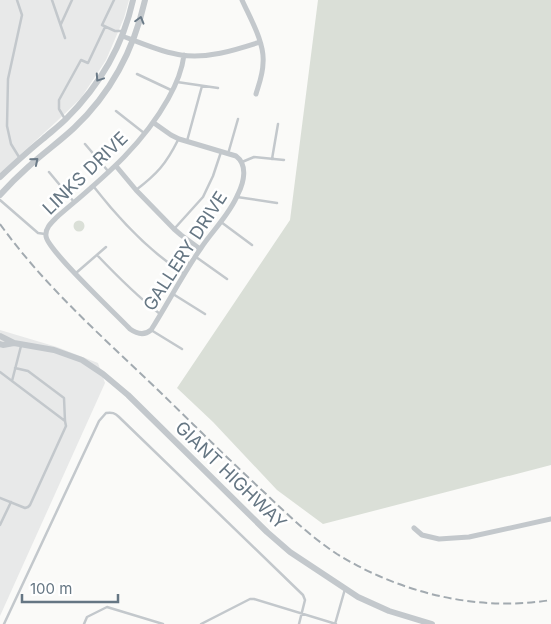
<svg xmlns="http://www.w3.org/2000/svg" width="551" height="624" font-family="Inter,sans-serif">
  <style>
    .built { fill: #e8e9e9 }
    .green { fill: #dadfd7 }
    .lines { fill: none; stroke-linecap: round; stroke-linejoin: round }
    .service { stroke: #c3c8cc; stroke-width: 2.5 }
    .minor { stroke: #c3c8cc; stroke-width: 5 }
    .tertiary { stroke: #c3c8cc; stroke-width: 6 }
    .rail { stroke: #a2aab0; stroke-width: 2; stroke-dasharray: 8 4; stroke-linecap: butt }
    .oneway { stroke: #6a7a87 }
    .labels { text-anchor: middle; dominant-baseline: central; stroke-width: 5; stroke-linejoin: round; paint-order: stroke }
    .street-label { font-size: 18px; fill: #657683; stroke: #fff }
  </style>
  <rect width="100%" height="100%" fill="#fafaf8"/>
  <path class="built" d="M0,0H129L124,18L106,60L81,98L56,122L0,173Z
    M0,330L57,347L98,363L105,383L0,616Z"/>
  <path class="green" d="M318,0H551V465L323,524L277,490L213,422L177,388L290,220Z
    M73.5 226a5.5 5.5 0 1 1 11 0a5.5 5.5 0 1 1-11 0Z"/>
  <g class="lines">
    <path class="service" d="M17,0L22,15L8,79L7,126L11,144L19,157
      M52,0L65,38
      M114,0L102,25L115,31H123
      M61,24L72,0
      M137,74L171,90
      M177,82L218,88
      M116,111L144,133
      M65,119L59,109V100L81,60L88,63L105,27
      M187,141L202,86
      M85,144L108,171
      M228,154L238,119
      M272,159L278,124
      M242,162L254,157L284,160
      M49,172L74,202
      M94,187C119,219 149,251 183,273
      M136,190C157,174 166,164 178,140
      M237,197L277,203
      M0,200L38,233L45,234
      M221,222L252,245
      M175,228L203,197L213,176L221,152
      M174,254L190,264
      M97,255C117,276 137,296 160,314
      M196,257L227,279
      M76,273L106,247
      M173,294L205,314
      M151,330L182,349
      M15,368L28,371L64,398L65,421
      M0,372L65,421L66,426L30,505L28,507L25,508L0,498
      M12,381L21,346
      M0,525L11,502
      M4,624L99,421L106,413C112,412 115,413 119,417L303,595L305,600L299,624
      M84,624L87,617L107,607L163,624
      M201,624L250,599H254L336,624
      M335,624L345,589"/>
    <path class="minor" d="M242,0C250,18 265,43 263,63C263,74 259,84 256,94
      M122,36C142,43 160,52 181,55C208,59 235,50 260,42
      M154,123L171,135L179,139L236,156C248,165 244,182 238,194C230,214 213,230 201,248C183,274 168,303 151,330C144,336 137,334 130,329C117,315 47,250 46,236C45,228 52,222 57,217C100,180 140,149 168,99C176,85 182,71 184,55
      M116,166L136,190L174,229L181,235L200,249
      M414,528L422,535L439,539L469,537L551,519"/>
    <path class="tertiary" d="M0,177C14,164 28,151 43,139C51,132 59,126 66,119C99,86 123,45 133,0
      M0,195C9,185 18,176 27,168C42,154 59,142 74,128C110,94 134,49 145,0
      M0,336L14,343L54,350L82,360L103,374L128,395L267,532L290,552L358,597L389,611L432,624
      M0,344L3,345L14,343"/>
    <path class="rail" d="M0,224C45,287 104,338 159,391C194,425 229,460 265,493C288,515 311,537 337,554C400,593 478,612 551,600"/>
  </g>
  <defs><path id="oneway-chevron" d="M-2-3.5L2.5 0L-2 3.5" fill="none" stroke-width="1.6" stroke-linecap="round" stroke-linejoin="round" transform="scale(1.25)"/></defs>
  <g class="oneway">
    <use href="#oneway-chevron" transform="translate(140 20) rotate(-74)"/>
    <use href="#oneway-chevron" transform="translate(99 78) rotate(124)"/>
    <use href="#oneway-chevron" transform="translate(35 161) rotate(-40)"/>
  </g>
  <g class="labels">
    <g class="street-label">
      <text transform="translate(85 173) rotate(-44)">LINKS DRIVE</text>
      <text transform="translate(185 251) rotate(-57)">GALLERY DRIVE</text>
      <text transform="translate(231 475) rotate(44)">GIANT HIGHWAY</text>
    </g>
  </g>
  <path d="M22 594v8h96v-8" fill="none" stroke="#657683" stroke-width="2.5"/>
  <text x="30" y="594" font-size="15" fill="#657683" stroke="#ffffff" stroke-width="4" paint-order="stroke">100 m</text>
</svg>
